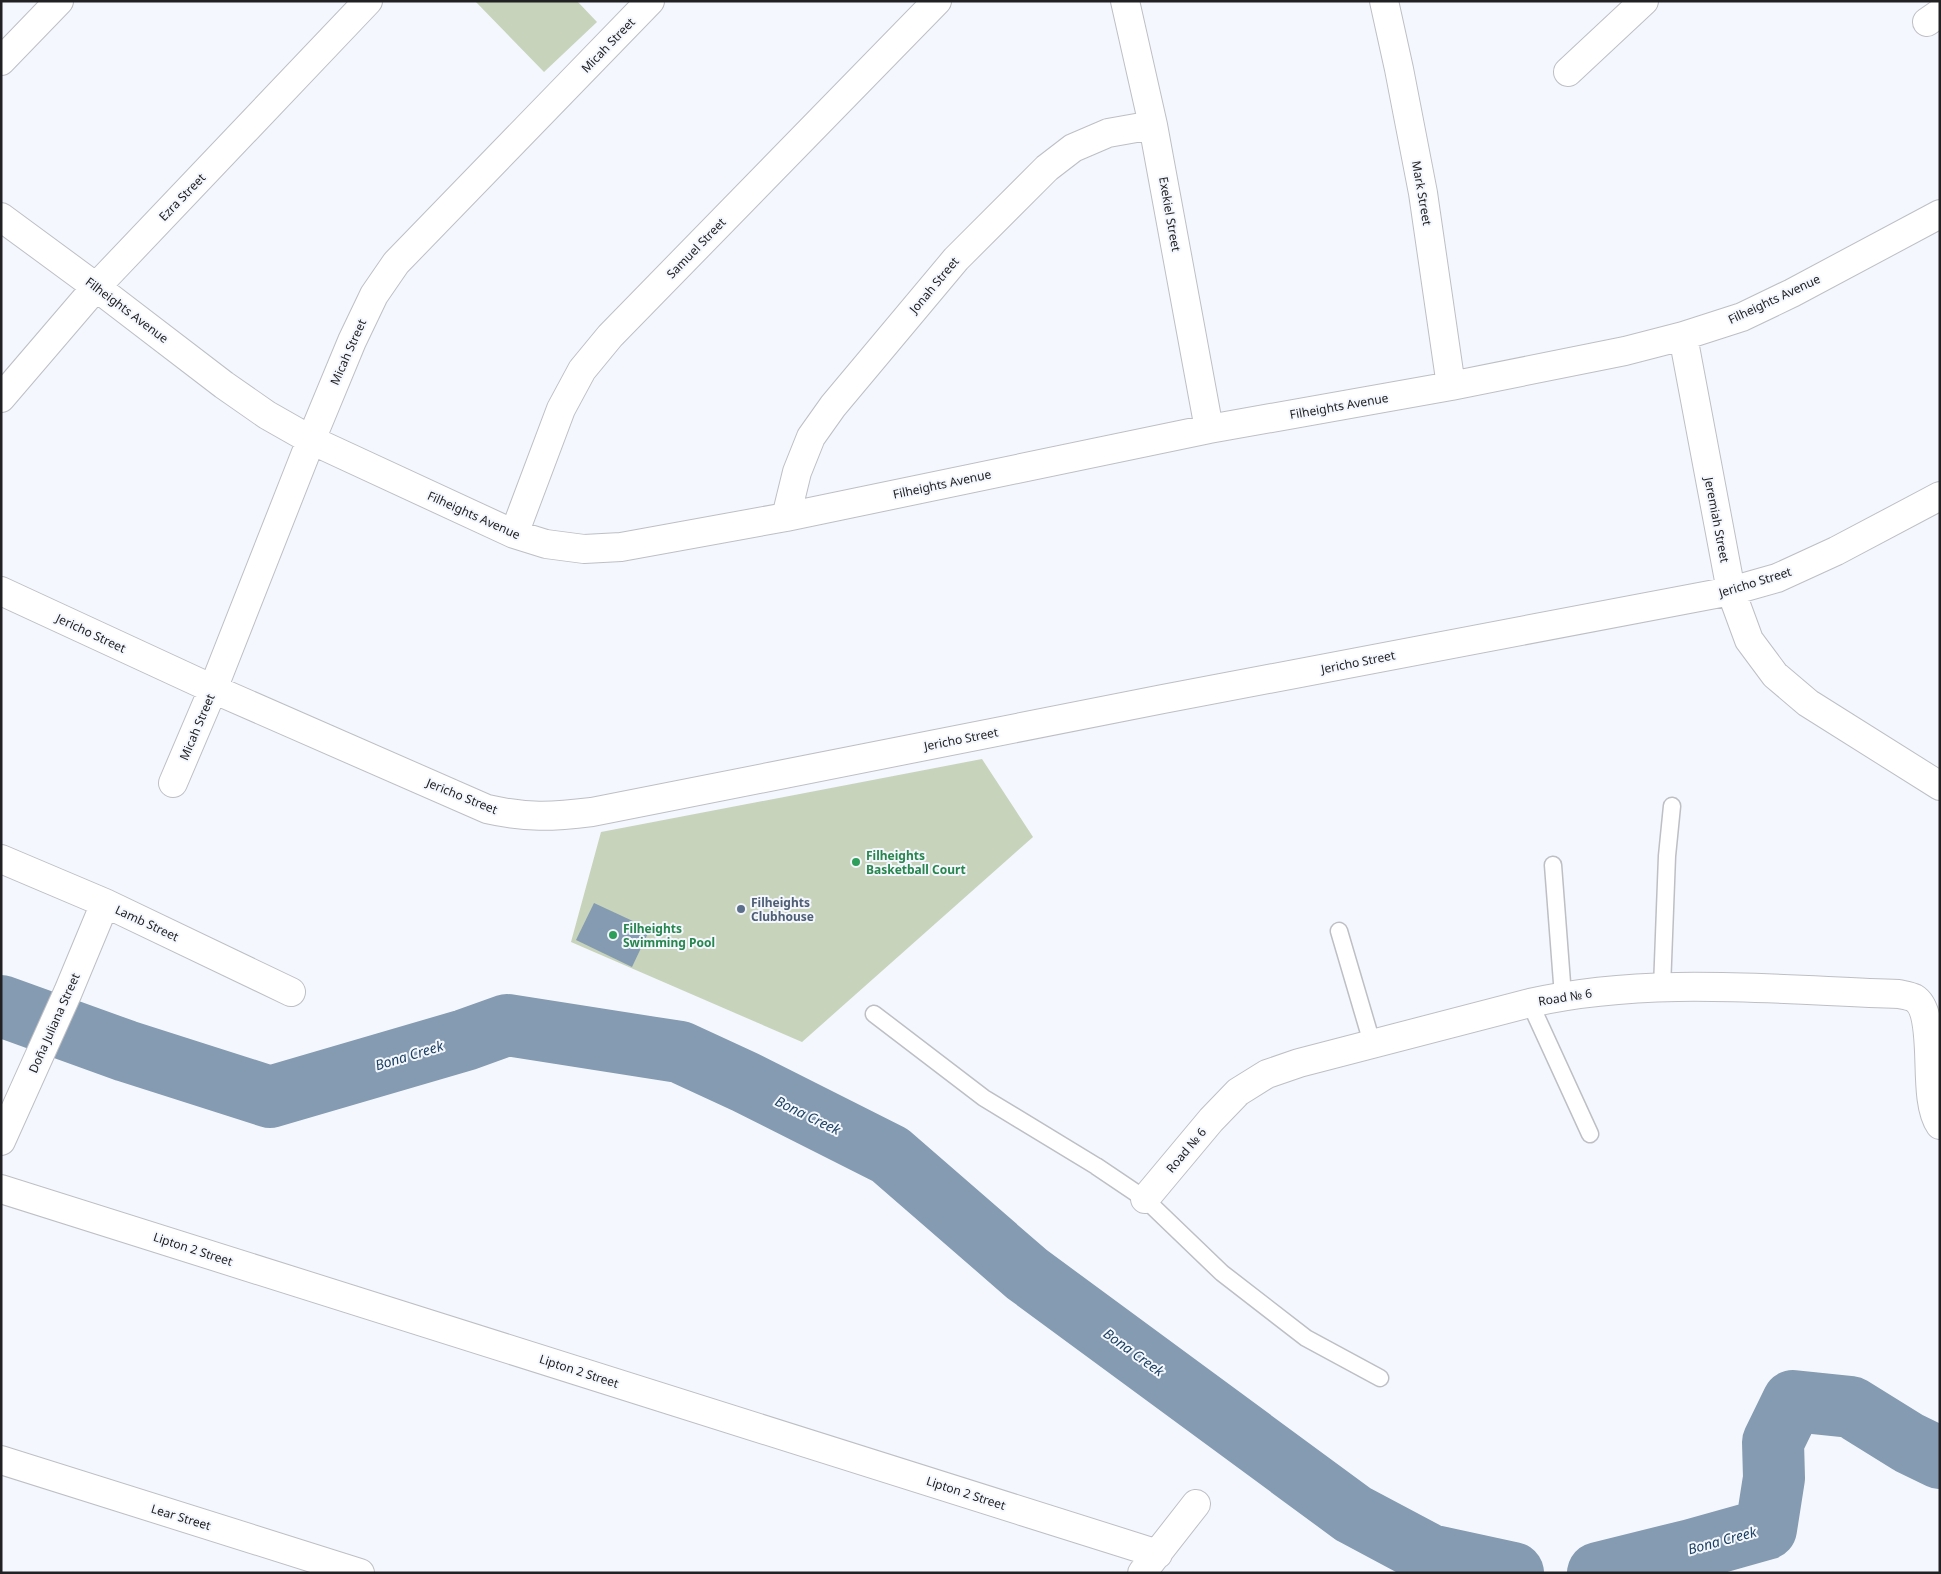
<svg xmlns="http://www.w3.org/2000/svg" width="1941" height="1574" font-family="'Noto Sans',sans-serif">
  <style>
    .green { fill: #c7d3bb }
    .water { fill: #849bb2 }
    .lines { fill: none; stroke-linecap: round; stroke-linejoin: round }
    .river { stroke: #849bb2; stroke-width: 62 }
    .service-casing { stroke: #bdbfc5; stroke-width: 19 }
    .minor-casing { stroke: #bdbfc5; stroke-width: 30 }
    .service { stroke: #fff; stroke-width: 16 }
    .minor { stroke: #fff; stroke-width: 28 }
    .leisure-dot { fill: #2e9e5b; stroke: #f4f7fd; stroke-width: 2 }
    .service-dot { fill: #5c6f8a; stroke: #f4f7fd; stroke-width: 2 }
    .labels { text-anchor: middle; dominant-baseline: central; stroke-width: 4; stroke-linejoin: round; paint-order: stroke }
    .street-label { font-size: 12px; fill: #212124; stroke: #f4f7fd }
    .leisure-label { font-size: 12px; font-weight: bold; fill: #27864d; stroke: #f4f7fd; text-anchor: start }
    .service-label { font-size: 12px; font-weight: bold; fill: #4e5e75; stroke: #f4f7fd; text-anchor: start }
    .water-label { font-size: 14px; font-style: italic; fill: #1c4163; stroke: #f4f7fd }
  </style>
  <rect width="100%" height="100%" fill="#f4f7fd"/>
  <path class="green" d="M475,1H577L597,22L544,72Z
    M982,759L1033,837L802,1042L571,942L601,832Z"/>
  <path class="water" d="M594,903L650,929L632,967L576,940Z"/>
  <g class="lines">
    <path class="river" d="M1,1006L126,1051L270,1097L465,1040L507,1025L680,1052L745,1082L890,1155L1027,1274L1353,1514L1430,1555L1513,1573
      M1598,1573L1691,1550L1766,1529L1774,1478L1773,1442L1793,1401L1851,1407L1909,1443L1940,1458"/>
    <g class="service-casing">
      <path id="service" d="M1553,865L1563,996
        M1339,931L1372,1043
        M1662,988L1667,856L1672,806
        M1530,1003L1590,1134
        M874,1014L984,1098L1096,1166L1145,1199L1222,1273L1306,1338L1380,1378"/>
    </g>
    <g class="minor-casing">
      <path id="minor" d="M1125,1L1153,125L1209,429
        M1384,1L1399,69L1423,193L1451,386
        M1927,22L1940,13
        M1,61L59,1
        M1568,72L1644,1
        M1,217L96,287L224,385L267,415L311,440L514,534L546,544L584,549L621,547L786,517L1209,429L1451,386L1625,351L1683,336L1742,317L1792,293L1940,214
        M1683,336L1731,591L1749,640L1775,675L1808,703L1940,786
        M1,398L96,287L368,1
        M786,517L797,472L811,437L833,406L956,259L1047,168L1073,148L1108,133L1153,125
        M514,534L561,409L582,370L610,336L937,1
        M1,591L213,689L487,809C527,818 551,817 592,812L1163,699L1731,591L1777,578L1836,551L1940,496
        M173,783L213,689L311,440L352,341L374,295L396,263L650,1
        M1,859L105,903L291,992
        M1,1141L68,992L105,903
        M1,1189L1158,1554
        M1145,1199L1211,1120L1238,1092L1267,1074L1299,1063L1530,1003C1649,976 1777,990 1899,994C1903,995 1910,996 1914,998C1940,1013 1920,1097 1940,1125
        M1,1460L360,1573
        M1142,1573L1196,1504"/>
    </g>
    <use href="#service" class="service"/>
    <use href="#minor" class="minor"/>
  </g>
  <g class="leisure-dot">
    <circle cx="856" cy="862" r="5"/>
    <circle cx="613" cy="935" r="5"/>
  </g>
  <circle class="service-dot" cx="741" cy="909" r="5"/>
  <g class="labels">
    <g class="street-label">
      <text transform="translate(608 45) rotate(-46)">Micah Street</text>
      <text transform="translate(1422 193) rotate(80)">Mark Street</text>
      <text transform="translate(182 197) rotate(-46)">Ezra Street</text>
      <text transform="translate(1170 214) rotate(80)">Exekiel Street</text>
      <text transform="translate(696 248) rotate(-46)">Samuel Street</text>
      <text transform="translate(934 285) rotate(-50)">Jonah Street</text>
      <text transform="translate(1774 299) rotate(-25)">Filheights Avenue</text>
      <text transform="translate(127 310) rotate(37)">Filheights Avenue</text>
      <text transform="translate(348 352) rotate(-66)">Micah Street</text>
      <text transform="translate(1339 406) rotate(-10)">Filheights Avenue</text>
      <text transform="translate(942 484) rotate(-12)">Filheights Avenue</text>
      <text transform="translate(474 515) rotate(24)">Filheights Avenue</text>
      <text transform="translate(1717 520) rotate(79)">Jeremiah Street</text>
      <text transform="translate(1755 582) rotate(-17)">Jericho Street</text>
      <text transform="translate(91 633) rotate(25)">Jericho Street</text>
      <text transform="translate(1358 662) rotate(-11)">Jericho Street</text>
      <text transform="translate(197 727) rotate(-67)">Micah Street</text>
      <text transform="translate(961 739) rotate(-11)">Jericho Street</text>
      <text transform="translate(462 796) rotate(22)">Jericho Street</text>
      <text transform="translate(147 923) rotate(25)">Lamb Street</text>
      <text transform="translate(1565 997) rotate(-9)">Road № 6</text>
      <text transform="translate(54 1023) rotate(-66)">Doña Juliana Street</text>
      <text transform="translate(1186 1150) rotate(-50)">Road № 6</text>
      <text transform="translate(193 1249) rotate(18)">Lipton 2 Street</text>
      <text transform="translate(579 1371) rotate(18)">Lipton 2 Street</text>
      <text transform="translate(966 1493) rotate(18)">Lipton 2 Street</text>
      <text transform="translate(181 1517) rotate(17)">Lear Street</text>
    </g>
    <g class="leisure-label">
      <text x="866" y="855">Filheights<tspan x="866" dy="14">Basketball Court</tspan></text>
      <text x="623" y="928">Filheights<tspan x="623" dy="14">Swimming Pool</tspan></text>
    </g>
    <g class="service-label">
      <text x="751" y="902">Filheights<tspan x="751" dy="14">Clubhouse</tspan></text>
    </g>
    <g class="water-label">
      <text transform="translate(409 1055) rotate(-17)">Bona Creek</text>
      <text transform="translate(808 1115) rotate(26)">Bona Creek</text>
      <text transform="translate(1134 1352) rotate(36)">Bona Creek</text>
      <text transform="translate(1722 1540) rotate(-15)">Bona Creek</text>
    </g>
  </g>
  <rect width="1941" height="1574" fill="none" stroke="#212124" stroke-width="5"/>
</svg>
